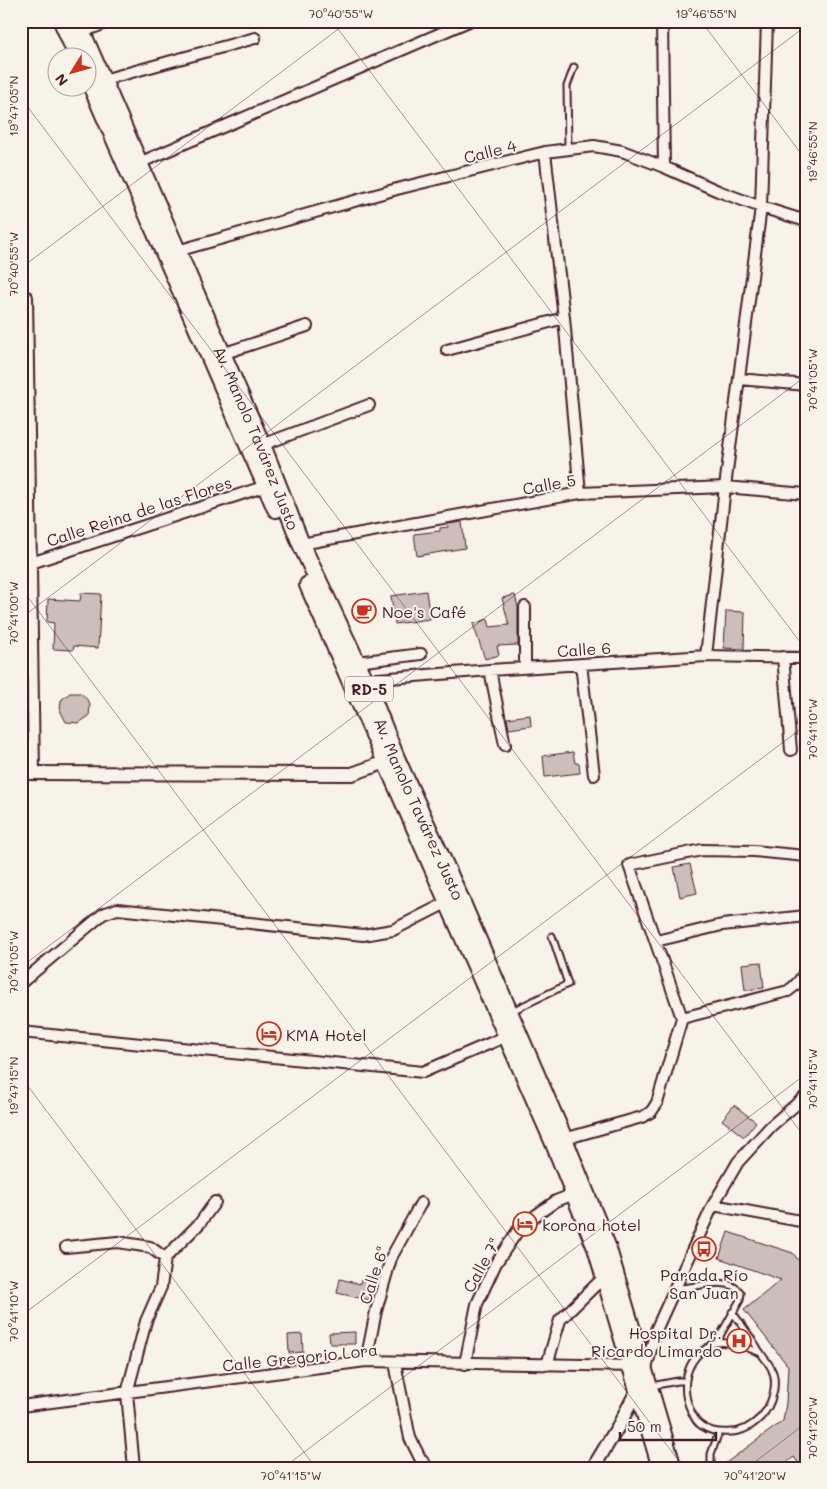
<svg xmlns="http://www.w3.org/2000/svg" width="827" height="1489" font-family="Mali,sans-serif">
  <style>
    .building { fill: #ccbfb9; stroke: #4a1f2b }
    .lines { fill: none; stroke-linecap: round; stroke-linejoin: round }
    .service-casing { stroke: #4a1f2b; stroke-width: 9 }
    .minor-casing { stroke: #4a1f2b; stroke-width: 14 }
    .tertiary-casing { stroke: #4a1f2b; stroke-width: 16 }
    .primary-casing { stroke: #4a1f2b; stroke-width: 20 }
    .service { stroke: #f7f3e8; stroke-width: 5 }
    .minor { stroke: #f7f3e8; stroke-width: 10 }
    .tertiary { stroke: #f7f3e8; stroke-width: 12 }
    .primary { stroke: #f7f3e8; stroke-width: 16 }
    .ticks { fill: none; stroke: #4a1f2b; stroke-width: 1; stroke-opacity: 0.45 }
    .labels { text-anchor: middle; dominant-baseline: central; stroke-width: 4; stroke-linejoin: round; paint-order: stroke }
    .shield { fill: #f7f3e8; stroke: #7e5f64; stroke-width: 1 }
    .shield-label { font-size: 15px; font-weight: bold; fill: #4a1f2b }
    .street-label { font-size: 16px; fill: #4a1f2b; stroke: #f7f3e8 }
    .poi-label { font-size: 16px; fill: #4a1f2b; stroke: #f7f3e8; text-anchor: start }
    .neatline { fill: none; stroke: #4a1f2b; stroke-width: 2 }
    .ticks-label { font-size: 12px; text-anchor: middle; fill: #4a1f2b }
  </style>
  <rect width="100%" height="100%" fill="#f7f3e8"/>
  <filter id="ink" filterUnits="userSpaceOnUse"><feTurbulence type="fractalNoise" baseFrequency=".02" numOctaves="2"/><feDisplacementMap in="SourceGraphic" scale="10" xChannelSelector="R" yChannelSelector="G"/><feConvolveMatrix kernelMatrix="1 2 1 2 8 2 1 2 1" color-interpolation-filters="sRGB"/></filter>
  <g filter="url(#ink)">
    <path class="building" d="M462,522L465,548L417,556L414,534L440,531V528L448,527V524Z
      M426,591L430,619L395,624L391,596Z
      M81,593L101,594L98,648L74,646L73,650L53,649L54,623L47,622L48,599L80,601Z
      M515,595L518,607V645L497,646L499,655L485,659L473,624L488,619L490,627L509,625L502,598Z
      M726,611L745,612L744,649L724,648Z
      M70,693H81L90,703L89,716L79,723L66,722L60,710L61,700Z
      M530,715L531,726L509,729L507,718Z
      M573,752L575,763H579L580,773L545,777L543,756Z
      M690,864L697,893L680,897L674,867Z
      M761,962L764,988L745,990L742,964Z
      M734,1105L756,1122L744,1137L722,1120Z
      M728,1232L793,1253L806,1271V1468H802L794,1457L780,1468H719L783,1421L786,1403L788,1366L744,1310L781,1280L719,1258Z
      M340,1279L360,1284L361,1280L373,1283L369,1300L337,1293Z
      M355,1332V1344H330L329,1333Z
      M302,1334L303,1352L289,1353L288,1335Z"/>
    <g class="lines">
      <g class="service-casing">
        <path id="service" d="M568,149L567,86L574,67
          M512,1011L568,984L552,936
          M676,1288C696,1289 728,1274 741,1293L740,1300L716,1343
          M732,1312C742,1325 752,1338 760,1352C764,1358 768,1362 771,1368C779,1383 772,1405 761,1417C753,1425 743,1432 731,1432C721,1433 711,1432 702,1426C696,1423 694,1417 691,1411C680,1388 685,1359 710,1346C712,1345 714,1343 716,1343C729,1340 749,1348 761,1353
          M651,1386L678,1381H685
          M711,1468V1454L719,1432"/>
      </g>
      <g class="minor-casing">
        <path id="minor" d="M662,21L664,167
          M82,32L111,21
          M103,80L255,38
          M545,152L564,318L580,493
          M139,163L469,21
          M177,251L397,189L545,152L594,146L622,151L664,167L718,191L761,207L806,221
          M27,297L34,773
          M447,350L564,318
          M222,354L307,326
          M739,379L806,385
          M262,445L369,405
          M301,544L580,493L725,487L806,494
          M21,563H31L266,486
          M525,607V667
          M706,656L725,487L761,207L767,21
          M783,657L791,750
          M357,662L421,654
          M581,664L594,775
          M490,670L505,745
          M365,680L490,670L706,656L806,658
          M656,941L722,925L806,916
          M21,983L103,914L117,909L363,935L393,930L448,902
          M682,1018L788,991C797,985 802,979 806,969
          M21,1032L423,1072L507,1036
          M564,1139L642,1117L651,1112L657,1103L682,1018L629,865L702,850L754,851L806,856
          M713,1205L806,1222
          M66,1247L118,1242L150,1247L165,1258L161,1287L146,1321L127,1393L134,1468
          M165,1258L200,1223L215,1202
          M366,1361L376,1311L391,1258L421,1203
          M395,1363L410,1438L420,1458L428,1468
          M465,1364L477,1304L496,1263L521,1226L556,1201L579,1192
          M547,1365L560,1320L604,1277
          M646,1369L656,1330L713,1205L738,1162L771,1126L806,1096
          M21,1406L366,1361L635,1366"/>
      </g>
      <g class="tertiary-casing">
        <path id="tertiary" d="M21,773L352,774L394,759
          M593,1468L619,1425L640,1385"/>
      </g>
      <g class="primary-casing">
        <g id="primary">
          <path d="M62,21L78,58"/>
          <path id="s1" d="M77,21L262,445L301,544L365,680L396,758L459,896L564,1139L607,1246L673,1468"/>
          <path d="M88,78L276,509"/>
          <path d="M308,585L553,1141L596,1248L661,1468"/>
        </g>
      </g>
      <use href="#service" class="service"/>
      <use href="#minor" class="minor"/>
      <use href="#tertiary" class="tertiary"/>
      <use href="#primary" class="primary"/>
    </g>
  </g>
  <path class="ticks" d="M332,21L806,650M701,21L806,160M21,98L806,1139M21,268L349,21M21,588L684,1468M21,618L806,26M21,967L806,376M21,1077L316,1468M21,1316L806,725M283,1468L806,1074M747,1468L806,1423"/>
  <defs>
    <g id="cafe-ring" transform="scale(1.25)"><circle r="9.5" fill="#f7f3e8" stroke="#c8321e" stroke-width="1.5"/><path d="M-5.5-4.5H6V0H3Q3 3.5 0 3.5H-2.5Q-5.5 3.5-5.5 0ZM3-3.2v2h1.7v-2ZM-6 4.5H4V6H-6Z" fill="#c8321e"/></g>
    <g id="hotel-ring" transform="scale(1.25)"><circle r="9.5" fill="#f7f3e8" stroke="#c8321e" stroke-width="1.5"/><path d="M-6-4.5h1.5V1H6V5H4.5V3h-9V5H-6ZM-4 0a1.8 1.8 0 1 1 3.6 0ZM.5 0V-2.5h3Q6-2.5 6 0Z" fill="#c8321e"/></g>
    <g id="bus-ring" transform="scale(1.25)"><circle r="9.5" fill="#f7f3e8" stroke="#c8321e" stroke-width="1.5"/><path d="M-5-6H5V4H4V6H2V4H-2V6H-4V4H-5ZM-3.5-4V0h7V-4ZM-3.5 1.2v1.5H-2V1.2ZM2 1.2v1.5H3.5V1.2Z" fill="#c8321e"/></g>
    <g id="hospital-ring" transform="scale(1.25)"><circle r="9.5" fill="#f7f3e8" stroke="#c8321e" stroke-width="1.5"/><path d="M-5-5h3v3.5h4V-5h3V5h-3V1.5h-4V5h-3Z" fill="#c8321e"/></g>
  </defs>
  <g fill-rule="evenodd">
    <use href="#cafe-ring" x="364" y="611"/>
    <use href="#hotel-ring" x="269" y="1034"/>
    <use href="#hotel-ring" x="525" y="1224"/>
    <use href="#bus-ring" x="704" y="1249"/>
    <use href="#hospital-ring" x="739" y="1341"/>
  </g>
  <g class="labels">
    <rect class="shield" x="345" y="676.5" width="48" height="25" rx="4"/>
    <g class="shield-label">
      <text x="369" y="689">RD-5</text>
    </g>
    <g class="street-label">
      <text transform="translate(490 151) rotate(-14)">Calle 4</text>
      <text stroke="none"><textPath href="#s1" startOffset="454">Av. Manolo Tavárez Justo</textPath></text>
      <text transform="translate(549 484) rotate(-10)">Calle 5</text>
      <text transform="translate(139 511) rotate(-18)">Calle Reina de las Flores</text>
      <text transform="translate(584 649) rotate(-4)">Calle 6</text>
      <text stroke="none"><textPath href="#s1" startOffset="859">Av. Manolo Tavárez Justo</textPath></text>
      <text transform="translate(481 1265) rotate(-61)">Calle 7ª</text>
      <text transform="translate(373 1275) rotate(-72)">Calle 6ª</text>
      <text transform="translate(300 1357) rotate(-6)">Calle Gregorio Lora</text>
    </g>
    <g class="poi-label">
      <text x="382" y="611">Noe's Café</text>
      <text x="286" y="1034">KMA Hotel</text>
      <text x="542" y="1224">korona hotel</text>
      <text x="704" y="1274" text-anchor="middle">Parada Río<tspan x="704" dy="18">San Juan</tspan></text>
      <text x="722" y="1332" text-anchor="end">Hospital Dr.<tspan x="722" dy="18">Ricardo Limardo</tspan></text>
    </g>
  </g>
  <rect width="827" height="1489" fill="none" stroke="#f7f3e8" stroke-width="55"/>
  <g transform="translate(72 72) rotate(233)"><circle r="24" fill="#f7f3e8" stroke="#b29e9c"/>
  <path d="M0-4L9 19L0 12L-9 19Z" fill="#c8321e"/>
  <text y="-8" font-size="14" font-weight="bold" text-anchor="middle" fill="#4a1f2b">N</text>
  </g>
  <path d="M620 1432v8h96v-8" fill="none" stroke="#4a1f2b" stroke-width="2.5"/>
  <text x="627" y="1432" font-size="15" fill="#4a1f2b" stroke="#f7f3e8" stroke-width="4" paint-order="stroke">50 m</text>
  <rect x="28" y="28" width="772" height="1434" class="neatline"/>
  <g class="ticks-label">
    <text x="341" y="18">70°40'55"W</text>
    <text x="706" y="18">19°46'55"N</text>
    <text transform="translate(14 106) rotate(-90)" y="4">19°47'05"N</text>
    <text transform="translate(813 152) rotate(-90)" y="4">19°46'55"N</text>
    <text transform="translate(14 264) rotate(-90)" y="4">70°40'55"W</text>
    <text transform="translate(813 380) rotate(-90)" y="4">70°41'05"W</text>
    <text transform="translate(14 613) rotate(-90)" y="4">70°41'00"W</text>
    <text transform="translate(813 729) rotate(-90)" y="4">70°41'10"W</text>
    <text transform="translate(14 962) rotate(-90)" y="4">70°41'05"W</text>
    <text transform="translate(813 1079) rotate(-90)" y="4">70°41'15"W</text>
    <text transform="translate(14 1086) rotate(-90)" y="4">19°47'15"N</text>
    <text transform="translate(14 1311) rotate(-90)" y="4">70°41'10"W</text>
    <text transform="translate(813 1428) rotate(-90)" y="4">70°41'20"W</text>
    <text x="291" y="1480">70°41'15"W</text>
    <text x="755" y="1480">70°41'20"W</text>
  </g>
</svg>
